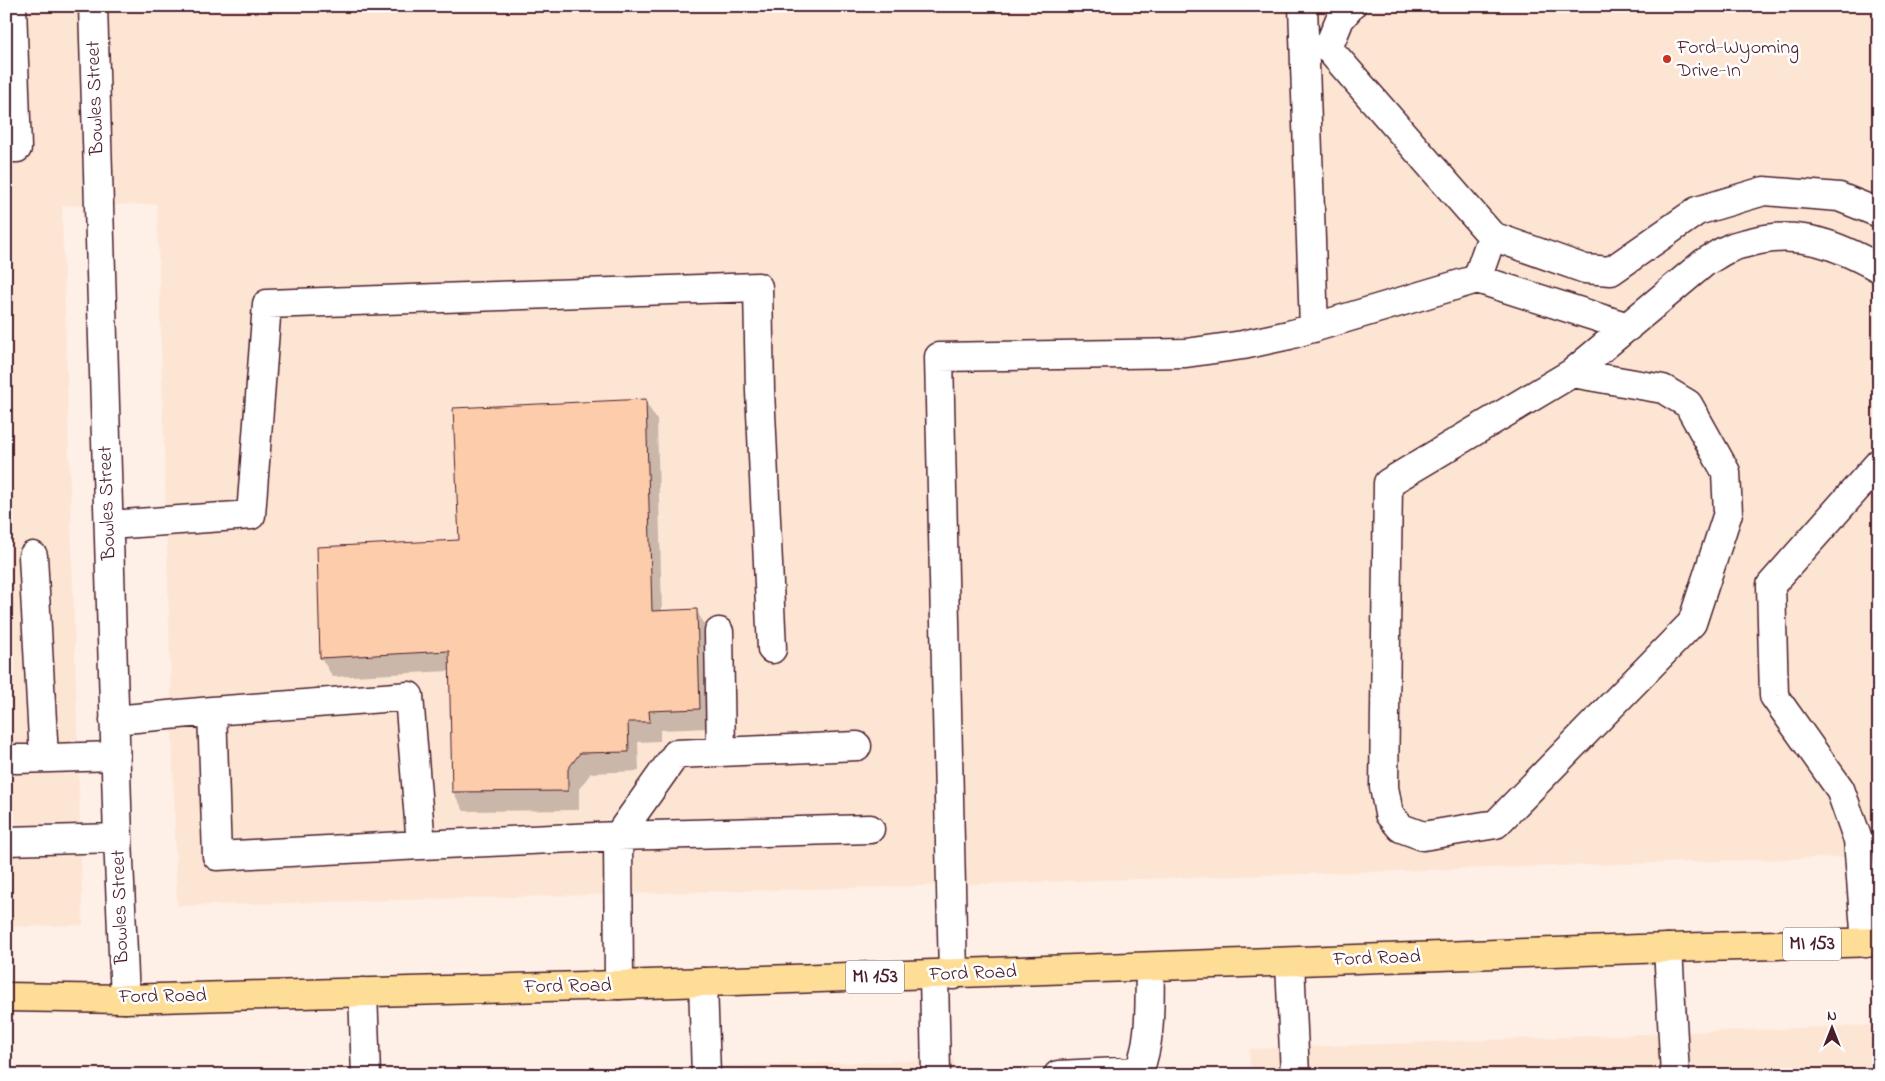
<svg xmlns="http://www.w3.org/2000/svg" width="1885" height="1081" font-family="'Indie Flower',sans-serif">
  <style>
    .built { fill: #fde5d4 }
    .shadow { fill: #0003 }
    .building { fill: #fcccab; stroke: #4a1f2b }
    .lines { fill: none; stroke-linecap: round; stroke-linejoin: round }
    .minor-casing { stroke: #4a1f2b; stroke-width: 31 }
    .major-casing { stroke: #4a1f2b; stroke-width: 31 }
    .minor { stroke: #fff; stroke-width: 28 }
    .major { stroke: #fedd96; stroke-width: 28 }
    .poi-dot { fill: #c8321e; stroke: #fff; stroke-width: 2 }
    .labels { text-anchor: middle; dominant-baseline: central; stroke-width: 5; stroke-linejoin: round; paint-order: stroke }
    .shield { fill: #fff; stroke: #80626b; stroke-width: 1 }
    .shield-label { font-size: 19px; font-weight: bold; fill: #4a1f2b }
    .poi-label { font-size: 20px; fill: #4a1f2b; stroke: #fff; text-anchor: start }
    .street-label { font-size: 20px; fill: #4a1f2b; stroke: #fff }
  </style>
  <rect width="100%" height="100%" fill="#fef0e6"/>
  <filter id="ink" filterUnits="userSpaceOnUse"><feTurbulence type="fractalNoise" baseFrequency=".02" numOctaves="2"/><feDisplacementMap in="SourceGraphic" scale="10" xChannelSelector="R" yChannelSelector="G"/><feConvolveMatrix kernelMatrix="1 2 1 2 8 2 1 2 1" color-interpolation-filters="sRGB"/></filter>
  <g filter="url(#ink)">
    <path class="built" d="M6,6H1879V856L884,887L177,906L157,204L62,206L83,925L6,927Z
      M1879,1025V1075H1251L1249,1049Z
      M954,1059L955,1075H379L905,1061Z"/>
    <path class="shadow" d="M645,401L657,420L662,612L696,610L708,630L711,728L660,730V741L638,742L639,771L591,773L579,789V810L464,811L453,792L450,671L333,677L321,658L460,541Z"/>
    <path class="building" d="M646,399L652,611L697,609L700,709L649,711L650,722H628L629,752L580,753L568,769V791L452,792L449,651L320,658L317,547L459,540L453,408Z"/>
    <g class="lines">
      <g class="minor-casing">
        <path id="minor" d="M93,6L118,838L125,999
          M1303,6L1314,328
          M1351,6L1340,19L1328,48L1492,236L1477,279
          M6,148H17L12,6
          M1492,236L1585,269L1611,271L1697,211L1764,191L1839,197L1879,213
          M1572,373L1663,389L1688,404L1726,472L1728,513L1692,623L1496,824L1423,836L1401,828L1389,814L1384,787L1388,483L1572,373L1705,262C1713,258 1720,252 1728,249C1735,245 1743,244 1751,242C1799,229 1837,245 1879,268
          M109,525L251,515L267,304L758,287L760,391L772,649
          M33,556L44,758
          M719,632L721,752
          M212,711L217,856L421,845
          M114,720L212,711L409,696L421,845L618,836L870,829
          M16,759L116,756
          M6,841L118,838
          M1866,943L1858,840L1840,789L1774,696L1771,585L1879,463
          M1668,948L1675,1075
          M1290,962L1295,1075
          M934,975L936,1075
          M953,975L939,357L1186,353L1243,345L1289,335L1477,279L1628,327
          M703,982L706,1075
          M619,985L618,836L676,754L857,746
          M363,992L366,1075
          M1058,1075L1139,1071C1152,1037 1149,1003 1150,967"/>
      </g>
      <g class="major-casing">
        <path id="major" d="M6,997L125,999L619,985L1668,948L1879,942"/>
      </g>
      <use href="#minor" class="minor"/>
      <use href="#major" class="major"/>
    </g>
  </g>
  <circle class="poi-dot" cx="1667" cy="59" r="5"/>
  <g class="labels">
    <g class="shield">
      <rect x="1783" y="927.5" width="58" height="33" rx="4"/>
      <rect x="846" y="960.5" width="58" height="33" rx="4"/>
    </g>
    <g class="shield-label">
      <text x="1812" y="944">MI 153</text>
      <text x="875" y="977">MI 153</text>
    </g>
    <g class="poi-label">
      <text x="1677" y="48">Ford-Wyoming<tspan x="1677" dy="23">Drive-In</tspan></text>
    </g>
    <g class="street-label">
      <text transform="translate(96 98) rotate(-92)">Bowles Street</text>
      <text transform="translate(108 503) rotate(-92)">Bowles Street</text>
      <text transform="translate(121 907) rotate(-92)">Bowles Street</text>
      <text transform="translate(1377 959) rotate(-2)">Ford Road</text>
      <text transform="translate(973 974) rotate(-2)">Ford Road</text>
      <text transform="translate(568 987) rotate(-1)">Ford Road</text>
      <text transform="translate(163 997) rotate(-1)">Ford Road</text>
    </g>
  </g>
  <rect width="1885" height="1081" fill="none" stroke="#fff" stroke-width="25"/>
  <rect x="12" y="12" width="1860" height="1056" fill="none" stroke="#4a1f2b" stroke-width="2" filter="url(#ink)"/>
  <g transform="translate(1832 1028)" stroke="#ffffff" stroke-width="4" paint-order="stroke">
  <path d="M0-4L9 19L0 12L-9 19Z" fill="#4a1f2b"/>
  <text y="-8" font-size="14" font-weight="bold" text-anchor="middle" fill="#4a1f2b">N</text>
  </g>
</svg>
